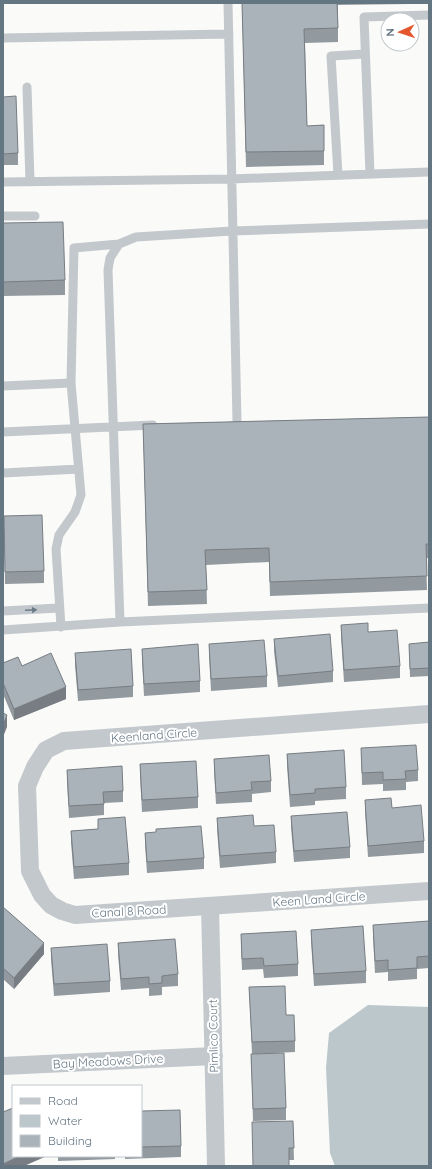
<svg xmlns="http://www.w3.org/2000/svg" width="432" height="1169" font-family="Quicksand,sans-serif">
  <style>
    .water { fill: #bbc7cb }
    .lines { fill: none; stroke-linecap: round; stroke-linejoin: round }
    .service { stroke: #c3c8cc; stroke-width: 9 }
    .minor { stroke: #c3c8cc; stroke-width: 18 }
    .wall { fill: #929a9f }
    .shaded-wall { fill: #777d82 }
    .building { fill: #aab3b9; stroke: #777d82 }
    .oneway { fill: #6a7a87 }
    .labels { text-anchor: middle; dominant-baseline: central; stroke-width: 4; stroke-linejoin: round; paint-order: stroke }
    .street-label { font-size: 12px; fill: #657683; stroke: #fff }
  </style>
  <rect width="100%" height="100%" fill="#fafaf8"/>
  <path class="water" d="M368,1005L429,1007V1166H335L330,1153L326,1068L329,1033Z"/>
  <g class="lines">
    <path class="service" d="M228,3L237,422
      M3,38L229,34
      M27,87L30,182
      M370,174L364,17L429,15
      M338,175L331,56L365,54
      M3,182L231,179L429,172
      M3,216H35
      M3,386L71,383L74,248L119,244
      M3,432L153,425
      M3,473L79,469
      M3,611L59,608
      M120,622L108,270L110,258L119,244L136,237L232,231L429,224
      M61,627L56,549L59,535L75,512L81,495L71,383
      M3,630L120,622L429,608"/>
    <path class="minor" d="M429,714L64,741L46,750L35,767L27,786L30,871L42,895L51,905L62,911L75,915L429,891
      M210,906L216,1166
      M3,1066L214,1056"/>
  </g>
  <path class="wall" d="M242,3H409V4L338,5V42L305,43L307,126L324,125V165L246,167Z
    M3,97L18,153V165H3Z
    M3,223L65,280V295L3,296Z
    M429,417V558H426L427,590L270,596L269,562L206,565L207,604L148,606L143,424Z
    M4,528L44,571V583L5,584Z
    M341,625L368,632L400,666V678L344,682L341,636Z
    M274,639L333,671V682L278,687L274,651Z
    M429,642V676L410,677L409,644Z
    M209,644L267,676V687L211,691L209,655Z
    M142,649L200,681V692L144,696L142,660Z
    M75,653L133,686V697L78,701L75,665Z
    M3,663L22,666L66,699L14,720L3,694Z
    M361,748L418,770V781L406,782V790L383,791V784L362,785Z
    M287,754L346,787V799L315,801V805L290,807L287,766Z
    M214,759L271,781V792L252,794V802L216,804L214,770Z
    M140,764L198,797V808L142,812L140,776Z
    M67,770L123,791V802L104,803V815L69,818L67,781Z
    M365,800L392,808L424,841V853L368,857L365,811Z
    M291,816L350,847V858L294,862L291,827Z
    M217,818L254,826L276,852V863L220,868L217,829Z
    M98,819L129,863V875L74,879L71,842V831L98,829Z
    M145,833L204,858V869L147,873L145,844Z
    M3,907L44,954L14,989L3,979Z
    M429,924V968L417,969V979L388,981V972L375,973L373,936V925Z
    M311,930L366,971V983L314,986L311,941Z
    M241,934L298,964V976L264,978L263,969L242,970L241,945Z
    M118,943L178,974V986L162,987V995L149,996V988L121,990L118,954Z
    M51,948L110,981V992L54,996L51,959Z
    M249,987L286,1015L295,1041V1052L252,1054Z
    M251,1054L286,1108V1120L253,1121Z
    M141,1111L181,1146V1157L125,1159V1156H141Z
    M293,1121L294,1160H289L253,1166Z
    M58,1156H115V1159L58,1161Z"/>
  <path class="shaded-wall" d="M66,687V699L14,720V709Z
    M7,715V727L3,737V725Z
    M44,943V954L14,989V978Z
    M20,1156H47L24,1166H3V1164Z"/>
  <path class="building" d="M242,3H337L338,28L304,29L307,126L324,125V151L246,152Z
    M16,96L18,153L3,154V97Z
    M63,222L65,280L3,282V223Z
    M429,417V544H426L427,576L270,582L269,548L205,550L207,590L148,592L143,424Z
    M42,515L44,571L5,572L4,516Z
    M368,623V632L397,630L400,666L344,670L341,625Z
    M330,634L333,671L278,676L274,639Z
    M264,640L267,676L211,679L209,644Z
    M429,642V668L410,669L409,644Z
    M198,644L200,681L144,684L142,649Z
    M131,649L133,686L78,690L75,653Z
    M51,653L66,687L14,709L3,683V663L18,657L22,666Z
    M3,713L7,715L3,725Z
    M416,745L418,770L405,771L406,779L383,780V772L362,773L361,748Z
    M344,750L346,787L315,789V793L290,795L287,754Z
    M269,755L271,781L251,782L252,790L216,793L214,759Z
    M196,761L198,797L142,800L140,764Z
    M122,766L123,791L103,792L104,804L69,806L67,770Z
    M391,798L392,808L421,805L424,841L368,846L365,800Z
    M347,812L350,847L294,851L291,816Z
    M253,815L254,826L274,825L276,852L220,856L217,818Z
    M125,817L129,863L74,867L71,831L98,829V819Z
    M201,826L204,858L147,862L145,833L156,832V829Z
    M3,907L44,943L14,978L3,968Z
    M429,921V956L417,957V968L388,970V960L375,961L373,925Z
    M363,926L366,971L314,974L311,930Z
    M296,931L298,964L264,966L263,958L242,959L241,934Z
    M175,939L178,974L162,976V983L149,984V977L121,979L118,943Z
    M107,944L110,981L54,984L51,948Z
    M285,986L286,1015H294L295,1041L252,1042L249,987Z
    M284,1053L286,1108L253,1109L251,1054Z
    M13,1108V1156H20L3,1164V1112Z
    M180,1110L181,1146L141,1147V1111Z
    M293,1121L294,1148H289V1166H253L252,1122Z"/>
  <defs><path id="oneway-solid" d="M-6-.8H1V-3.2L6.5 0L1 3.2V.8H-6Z"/></defs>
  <use class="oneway" href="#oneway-solid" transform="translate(31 610) rotate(-3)"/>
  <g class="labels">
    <g class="street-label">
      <text transform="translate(154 735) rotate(-4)">Keenland Circle</text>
      <text transform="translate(319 899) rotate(-4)">Keen Land Circle</text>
      <text transform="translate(129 911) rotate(-3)">Canal 8 Road</text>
      <text transform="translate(213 1036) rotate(-91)">Pimlico Court</text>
      <text transform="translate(108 1061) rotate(-3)">Bay Meadows Drive</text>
    </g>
  </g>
  <rect width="432" height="1169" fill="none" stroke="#657683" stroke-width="8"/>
  <rect x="12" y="1085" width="130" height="72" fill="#ffffff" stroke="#c1c8cd"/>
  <rect x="20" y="1098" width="20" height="6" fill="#c3c8cc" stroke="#c1c8cd"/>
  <text x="48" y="1105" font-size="12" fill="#657683">Road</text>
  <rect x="20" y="1115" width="20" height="12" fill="#bbc7cb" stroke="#c1c8cd"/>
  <text x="48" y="1125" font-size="12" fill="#657683">Water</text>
  <rect x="20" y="1135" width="20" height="12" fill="#aab3b9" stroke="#c1c8cd"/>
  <text x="48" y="1145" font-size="12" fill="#657683">Building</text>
  <g transform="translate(400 32) rotate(267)"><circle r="19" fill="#ffffff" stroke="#c1c8cd"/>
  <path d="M0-3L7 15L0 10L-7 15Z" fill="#e4572e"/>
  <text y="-6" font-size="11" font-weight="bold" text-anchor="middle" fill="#657683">N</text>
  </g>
</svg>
